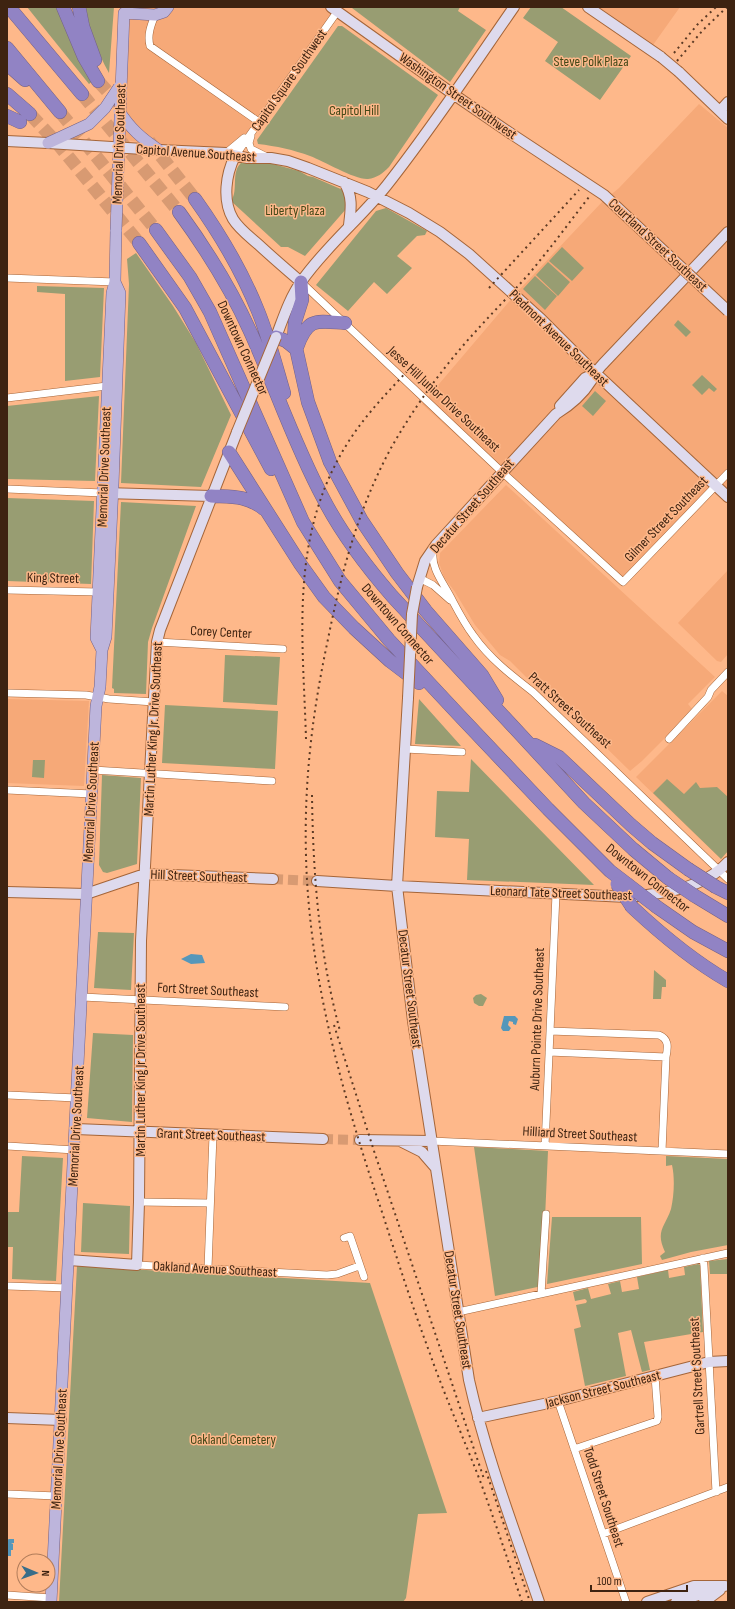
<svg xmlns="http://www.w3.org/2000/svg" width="735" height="1609" font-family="'Sofia Sans Condensed',sans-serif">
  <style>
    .built { fill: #f6a978 }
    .green { fill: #989d72 }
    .water { fill: #5597ba }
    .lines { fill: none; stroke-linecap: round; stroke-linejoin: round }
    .secondary-tunnel { stroke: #d89a72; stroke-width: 10; stroke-dasharray: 10 5; stroke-linecap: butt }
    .highway-tunnel { stroke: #d89a72; stroke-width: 13; stroke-dasharray: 13 6; stroke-linecap: butt }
    .street-casing { stroke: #a56539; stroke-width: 8 }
    .secondary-casing { stroke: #a56539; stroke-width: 12 }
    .primary-casing { stroke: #746185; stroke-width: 12 }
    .highway-casing { stroke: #746185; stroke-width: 14 }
    .street { stroke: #fff; stroke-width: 7 }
    .secondary { stroke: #dedaed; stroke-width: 10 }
    .primary { stroke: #bdb5dc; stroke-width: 11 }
    .highway { stroke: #9183c4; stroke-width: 13 }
    .rail { stroke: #5c3a24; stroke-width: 2; stroke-dasharray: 2 4; stroke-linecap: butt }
    .secondary-bridge-casing { stroke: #a56539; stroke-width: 12; stroke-linecap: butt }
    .primary-bridge-casing { stroke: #746185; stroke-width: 12; stroke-linecap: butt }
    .highway-bridge-casing { stroke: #746185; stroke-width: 14; stroke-linecap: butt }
    .secondary-bridge { stroke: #dedaed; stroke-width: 10 }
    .primary-bridge { stroke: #bdb5dc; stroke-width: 11 }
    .highway-bridge { stroke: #9183c4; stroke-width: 13 }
    .labels { text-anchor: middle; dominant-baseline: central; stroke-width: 3; stroke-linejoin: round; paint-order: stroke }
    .park-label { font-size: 14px; fill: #444817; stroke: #feb88a }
    .street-label { font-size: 14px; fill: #3e2311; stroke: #feb88a }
  </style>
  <rect width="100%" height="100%" fill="#feb88a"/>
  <path class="built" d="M128,7H331L337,12L235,156L125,140Z
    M596,7H680L653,45Z
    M699,104L728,128V500L712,486L621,585L422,404L519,290L602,202L619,188Z
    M506,485L715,677L688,704L693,710L642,761L630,771L544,687L526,677L510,661L500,655L475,625L455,592L444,577L439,563L440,553Z
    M728,570V654L721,662L717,661L678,623Z
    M722,691L728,696V851L721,859L636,777Z
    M7,699L89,701L84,786L7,783Z"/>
  <path class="green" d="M27,7H58L94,80L89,84Z
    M84,7H114L109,73C97,52 90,30 84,7Z
    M353,7H460L458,11L486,30L450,82L352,8Z
    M531,7H561L631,56L600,100L545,61L558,42L523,18Z
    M338,26H342L438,95L389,167C383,173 377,178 368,179C355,180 324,161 310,156C294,150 276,146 258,144L257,140Z
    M242,162H262L273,164L299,171L308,176L313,177L343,190L347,198L346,209L305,256L288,247H281L231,201C239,190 230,172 242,162Z
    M386,208L427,231L425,235L417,236L397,256L412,268L387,294L374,282L348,311L316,285L376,211Z
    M562,247L584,268L572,281L549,261Z
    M136,253L173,306L196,343L231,415L201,487L121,483L129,284L127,259Z
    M548,262L570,282L558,296L536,275Z
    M535,276L557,296L545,310L523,289Z
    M37,286L104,288L100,377L65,381V294L37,292Z
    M678,320L691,332L686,337L674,325Z
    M702,375L717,389L714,392L709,388L702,395L692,385Z
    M595,391L606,401L593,416L582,406Z
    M99,396L95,481L7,479V406Z
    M7,498L94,501L91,584L7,581Z
    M121,502L196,506L152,628L148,642L146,694L114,693V689L112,688Z
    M225,655L280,657L277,705L223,702Z
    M419,699L461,746L415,744Z
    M165,705L278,711L275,769L162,763Z
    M471,759L594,885L467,880L469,839L435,837L437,791L469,792Z
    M33,760H45L44,778L32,777Z
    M102,775L141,778L137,864L107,873L103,872L99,865Z
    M667,779L684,794L696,782L700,788L717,787L728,797V851L721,859L653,793Z
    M98,932L134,933L131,990L94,988Z
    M654,970L666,980V987H662L661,999H653Z
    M481,994L487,998L483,1006H479L474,1003L473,998L476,995Z
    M93,1033L133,1035L132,1122L87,1118Z
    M474,1147L548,1151L542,1286L495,1296Z
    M22,1156L63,1158L56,1281L12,1279L13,1247H7V1212H19Z
    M666,1156L728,1159V1245L691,1252L662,1260L660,1256L665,1252C655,1231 665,1227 671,1209C674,1196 675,1178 672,1165L666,1166Z
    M83,1203L130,1206L129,1254L81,1252Z
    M552,1217H641L642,1264L547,1284Z
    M728,1259V1274H710L709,1261Z
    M698,1264L700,1265L703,1332L644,1342L650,1370L642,1372L631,1330L618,1333L626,1376L585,1386L574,1329L581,1327L576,1305L586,1303L587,1301L585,1299L575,1301L573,1292L588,1288L591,1299L611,1294L608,1284L620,1281L622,1292L639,1289L637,1277L668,1270L669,1278L685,1275L684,1267Z
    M77,1266L370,1283L447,1513L418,1514L406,1598L403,1602H59Z"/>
  <path class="water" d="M191,954L202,955L205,963L191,964L181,959Z
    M504,1016H515L518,1019L516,1025L513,1024V1022L509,1021L508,1025L511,1028L509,1031H503L501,1028Z
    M9,1539H14V1543H11L13,1544V1550H11V1556H7V1540Z"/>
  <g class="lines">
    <path class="secondary-tunnel" d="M273,879L317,881
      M323,1139L360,1140"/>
    <path class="highway-tunnel" d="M98,81L120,105
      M82,94L179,212
      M60,112L156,230
      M30,114L57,143L139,243
      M149,141L195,199"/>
    <g class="street-casing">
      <path id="street" d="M155,15C151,25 147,35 150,46L259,122
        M251,136L249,143L251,149L267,157
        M226,153L244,138
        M235,156L337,12
        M7,278L115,282
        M301,282L502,472L623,582L728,473
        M7,398L107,386
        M7,489L103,493
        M433,551C431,568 442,581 450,596C457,609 464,623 473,635C489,658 511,675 533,692L728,879
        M419,578L433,585L450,600
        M7,590L98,592
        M157,642L283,649
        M7,693L86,695L109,699L154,702
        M669,739L708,697L711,690L728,672
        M405,749L462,752
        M93,770L272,781
        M7,790L92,794
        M82,997L285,1007
        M549,1052L666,1057C668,1047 669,1039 659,1035L550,1031
        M7,1095L77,1098
        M431,1141L728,1154
        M7,1146L75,1150
        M545,1146L556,894
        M662,1151L666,1057
        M139,1202L210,1203
        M344,1238L350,1236L364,1277
        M703,1258L704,1266L716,1492
        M137,1265L327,1275L337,1274L359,1266
        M208,1268L213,1135
        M7,1286L68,1288
        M541,1294L546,1214
        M458,1312L728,1253
        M558,1401L626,1602
        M574,1449L657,1421L658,1417L655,1376
        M7,1494L57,1496
        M603,1534L728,1487
        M7,1595L51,1598"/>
    </g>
    <g class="secondary-casing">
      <path id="secondary" d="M331,7L453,94L510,133
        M588,7L661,57
        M679,72L728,119
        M720,111L728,102
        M7,141L48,143
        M159,150L226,153L247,158H271L288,161L308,168L368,192L409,213L440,232L469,254L541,319L589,367L728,497
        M235,156C226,174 222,200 233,219C239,229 250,237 259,245C273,258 287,270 301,282
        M344,182C353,196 351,209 349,225
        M276,337C283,319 289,299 301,282C325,247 361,218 387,185C432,128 473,66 514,7
        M560,406L585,378L596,373
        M105,493L211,496
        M417,587L425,561L436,545L556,414C569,406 583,394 591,381C595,376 597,370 602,365L728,232
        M408,698L397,886L413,1021L469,1380C486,1456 514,1529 539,1602
        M317,881L397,886L627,897C662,894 703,889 728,862
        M7,892L86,894L145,874L273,879
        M76,1129L323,1139
        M360,1140L431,1141
        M402,1142L422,1152L435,1167
        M69,1260L137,1265L139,1202L141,941L157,642L160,630L237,432
        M7,1418L61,1420
        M478,1418L558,1401L709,1362L728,1361
        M647,1602L694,1586H725
        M676,1602L714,1590
        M704,1602L720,1590"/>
    </g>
    <g class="primary-casing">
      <path id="primary" d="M121,90L124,13L155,15L164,12L168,7
        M102,650L96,638L112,293L115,282L116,230
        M51,1602L96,706L100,687L102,650L106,637L113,485L120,293L115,282"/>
    </g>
    <g class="highway-casing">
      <path id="highway" d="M9,7L82,94
        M63,7L84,57L98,81
        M79,7L83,27L95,60
        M7,48L60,112
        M7,64L25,80
        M7,94L30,114
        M7,116L20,122
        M195,199C220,234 242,271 258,311C269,338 276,366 284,393
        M179,212C206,249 231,289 250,331C275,386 294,444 323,498C341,533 366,566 392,596L584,803L633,849L668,878
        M156,230L190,277L210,312L303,522L340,581L389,640L458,714L548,809L610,871L627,884
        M139,243L185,308L271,469
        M301,282L302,300L295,322L294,339L308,402L330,462L362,521L397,573L426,611L482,675L497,700
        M276,337L286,341L296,349
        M297,347C308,317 316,321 345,323
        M229,452L301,565L324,597L354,628L390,661L419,683
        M211,496C232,497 246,495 264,509
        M535,745L559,757L631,825L652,843L688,869
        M716,887L728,893
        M695,896L728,916
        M632,907C662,935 693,961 728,981
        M657,907L693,932L728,951"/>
    </g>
    <use href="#street" class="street"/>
    <use href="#secondary" class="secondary"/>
    <use href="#primary" class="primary"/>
    <use href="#highway" class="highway"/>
    <path class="rail" d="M674,53L697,25L716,7
      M677,61L703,30L727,7
      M489,288L579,190
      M306,739C303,635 289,537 347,444C365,415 388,392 411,367
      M312,795C313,875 319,953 340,1031
      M334,1025L374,1151L484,1479
      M486,1471L530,1602
      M522,1602C509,1563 496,1525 482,1486C465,1441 445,1397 429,1351C411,1303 396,1255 380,1206C342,1093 309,976 306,856C304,783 312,715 327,644C341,574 357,511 391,448C415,406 443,367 476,331C493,312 511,294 528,275C549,250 569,223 589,197"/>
    <g class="secondary-bridge-casing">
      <path id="secondary-bridge" d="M661,57L679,72
        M510,133L604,195L728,311
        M48,143L159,150
        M237,432L276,337
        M408,698L412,614L417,587"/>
    </g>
    <g class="primary-bridge-casing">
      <path id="primary-bridge" d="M119,111C131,129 141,138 159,150
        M48,143L89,124L105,108L119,87
        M116,230L121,90"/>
    </g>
    <g class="highway-bridge-casing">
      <path id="highway-bridge" d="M688,869L716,887
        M668,878L695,896
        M617,884L632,907
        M627,884L657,907"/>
    </g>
    <use href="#secondary-bridge" class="secondary-bridge"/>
    <use href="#primary-bridge" class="primary-bridge"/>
    <use href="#highway-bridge" class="highway-bridge"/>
  </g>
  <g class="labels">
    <g class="park-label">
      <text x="591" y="61">Steve Polk Plaza</text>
      <text x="354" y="110">Capitol Hill</text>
      <text x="295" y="210">Liberty Plaza</text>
      <text x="233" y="1439">Oakland Cemetery</text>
    </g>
    <g class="street-label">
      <text transform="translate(289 80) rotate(-55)">Capitol Square Southwest</text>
      <text transform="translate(458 96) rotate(35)">Washington Street Southwest</text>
      <text transform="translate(119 144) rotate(-88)">Memorial Drive Southeast</text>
      <text transform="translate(196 153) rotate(4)">Capitol Avenue Southeast</text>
      <text transform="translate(658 245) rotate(43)">Courtland Street Southeast</text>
      <text transform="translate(559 338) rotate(44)">Piedmont Avenue Southeast</text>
      <text transform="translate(243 348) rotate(65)">Downtown Connector</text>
      <text transform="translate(444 399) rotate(43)">Jesse Hill Junior Drive Southeast</text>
      <text transform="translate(104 467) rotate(-88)">Memorial Drive Southeast</text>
      <text transform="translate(472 506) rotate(-49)">Decatur Street Southeast</text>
      <text transform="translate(666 519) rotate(-46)">Gilmer Street Southeast</text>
      <text transform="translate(53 578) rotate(1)">King Street</text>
      <text transform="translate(398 624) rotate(49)">Downtown Connector</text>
      <text transform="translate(221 632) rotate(3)">Corey Center</text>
      <text transform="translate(570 710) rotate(42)">Pratt Street Southeast</text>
      <text transform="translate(153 729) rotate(-87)">Martin Luther King Jr. Drive Southeast</text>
      <text transform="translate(91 802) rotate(-87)">Memorial Drive Southeast</text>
      <text transform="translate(199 876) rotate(2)">Hill Street Southeast</text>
      <text transform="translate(648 878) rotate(38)">Downtown Connector</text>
      <text transform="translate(561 893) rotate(2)">Leonard Tate Street Southeast</text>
      <text transform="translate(410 989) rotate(83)">Decatur Street Southeast</text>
      <text transform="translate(208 990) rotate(3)">Fort Street Southeast</text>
      <text transform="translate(537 1019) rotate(-88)">Auburn Pointe Drive Southeast</text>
      <text transform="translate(140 1070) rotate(-90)">Martin Luther King Jr Drive Southeast</text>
      <text transform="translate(76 1126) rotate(-87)">Memorial Drive Southeast</text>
      <text transform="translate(580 1134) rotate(3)">Hilliard Street Southeast</text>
      <text transform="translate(211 1135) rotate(2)">Grant Street Southeast</text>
      <text transform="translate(215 1269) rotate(3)">Oakland Avenue Southeast</text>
      <text transform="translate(458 1310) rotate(81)">Decatur Street Southeast</text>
      <text transform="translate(697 1376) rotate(-93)">Gartrell Street Southeast</text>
      <text transform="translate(603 1389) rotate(-14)">Jackson Street Southeast</text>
      <text transform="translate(59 1449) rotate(-87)">Memorial Drive Southeast</text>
      <text transform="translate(604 1497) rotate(72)">Todd Street Southeast</text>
    </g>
  </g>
  <rect width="735" height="1609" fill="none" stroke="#3e2311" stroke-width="16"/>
  <g transform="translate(36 1573) rotate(92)"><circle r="19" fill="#feb88a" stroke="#b17c5a"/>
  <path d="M0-3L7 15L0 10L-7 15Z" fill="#386d89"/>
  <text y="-6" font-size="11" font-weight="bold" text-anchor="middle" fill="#3e2311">N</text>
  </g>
  <path d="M591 1585v6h96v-6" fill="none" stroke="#3e2311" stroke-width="2"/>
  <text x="597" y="1585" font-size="12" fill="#3e2311" stroke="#feb88a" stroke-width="3" paint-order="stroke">100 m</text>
</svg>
